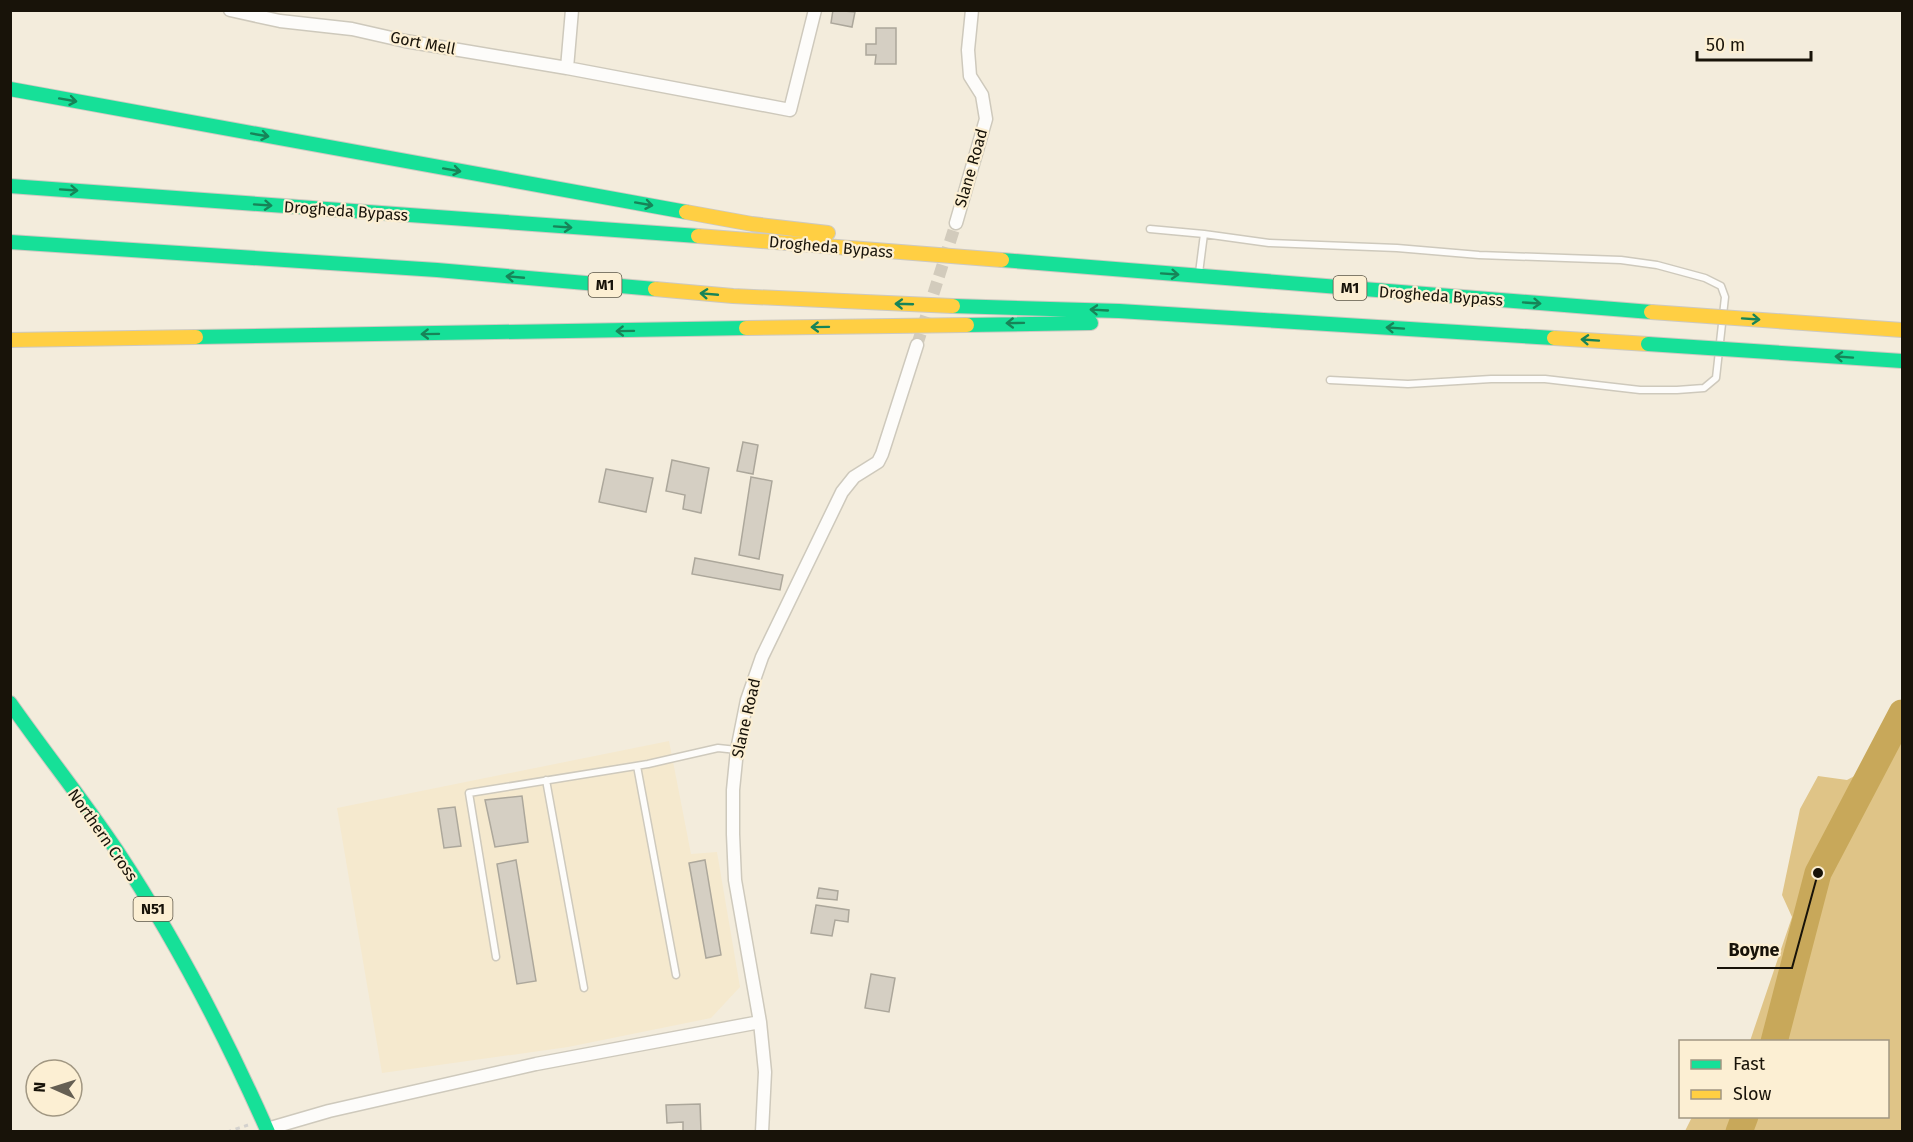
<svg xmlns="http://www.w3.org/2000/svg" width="1913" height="1142" font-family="'Fira Sans',sans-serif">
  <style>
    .built { fill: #f5e9ce }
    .forest { fill: #dfc487 }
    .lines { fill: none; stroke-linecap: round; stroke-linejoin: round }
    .river { stroke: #c8a85a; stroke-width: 27 }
    .building { fill: #d5cfc3; stroke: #aca79b; stroke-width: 1.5 }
    .street-tunnel { stroke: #d2cbbc; stroke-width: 12; stroke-dasharray: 12 6; stroke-linecap: butt }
    .lane-casing { stroke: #cec9bc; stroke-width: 9 }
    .street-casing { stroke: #cec9bc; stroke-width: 15 }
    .fast-casing { stroke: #cdc9c1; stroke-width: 16 }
    .slow-casing { stroke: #cdc9c1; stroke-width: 16 }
    .path { stroke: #d3d1cd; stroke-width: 3; stroke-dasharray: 4.5 4.5; stroke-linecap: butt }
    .lane { stroke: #fdfcfa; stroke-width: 6 }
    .street { stroke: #fdfcfa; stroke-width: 12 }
    .fast { stroke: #16e098; stroke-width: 14 }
    .slow { stroke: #ffcf43; stroke-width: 14 }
    .fast-bridge-casing { stroke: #cdc9c1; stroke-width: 16; stroke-linecap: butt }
    .slow-bridge-casing { stroke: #cdc9c1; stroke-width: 16; stroke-linecap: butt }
    .fast-bridge { stroke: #16e098; stroke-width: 14 }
    .slow-bridge { stroke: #ffcf43; stroke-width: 14 }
    .oneway { stroke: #178458 }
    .labels { text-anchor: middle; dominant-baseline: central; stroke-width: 4.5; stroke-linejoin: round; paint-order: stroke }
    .shield { fill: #fcefd3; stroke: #5c5546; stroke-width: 1.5 }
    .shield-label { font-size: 15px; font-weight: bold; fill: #181309 }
    .street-label { font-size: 16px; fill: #181309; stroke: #fcefd3 }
    .leader { fill: none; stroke: #181309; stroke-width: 2 }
    .callout-dot { fill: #181309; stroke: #fcefd3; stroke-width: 2 }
    .callout-label { font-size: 18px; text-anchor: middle; font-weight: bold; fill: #181309; stroke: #fcefd3; stroke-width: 4.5; stroke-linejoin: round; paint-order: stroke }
  </style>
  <rect width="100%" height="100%" fill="#f3ecdc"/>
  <path class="built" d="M669,741L691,854L717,852L740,987L711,1018L568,1047L382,1073L337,808Z"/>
  <path class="forest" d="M1902,725V1131H1685L1692,1117L1888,1116V1042L1750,1041L1792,917L1782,895L1800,809L1818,776L1847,780L1890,757Z"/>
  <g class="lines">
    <path class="river" d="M1774,1042L1818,873L1902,713
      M1739,1132L1745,1116"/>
  </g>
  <path class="building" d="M833,10L855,12L852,27L831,23Z
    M876,28H896V64H875L876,55H866V44H876Z
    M743,442L758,445L753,474L737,471Z
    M672,460L709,468L701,513L683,509L685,495L666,491Z
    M606,469L653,478L646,512L599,502Z
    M751,477L772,481L759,559L739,555Z
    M695,558L783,575L780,590L692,574Z
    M522,796L528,842L495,847L485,800Z
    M455,807L461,846L444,848L438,809Z
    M516,860L536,981L517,984L497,864Z
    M705,860L721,955L706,958L689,863Z
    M819,888L838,891L837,900L817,898Z
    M816,905L849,910L848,922L835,920L832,936L811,933Z
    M871,974L895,978L889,1012L865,1008Z
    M700,1104L701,1132H683V1122L667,1123L666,1105Z"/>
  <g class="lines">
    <path class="street-tunnel" d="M917,345L956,223"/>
    <g class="lane-casing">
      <path id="lane" d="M1150,229L1204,234
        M1199,273L1204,234L1269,243L1397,248L1479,255L1621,260L1657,265L1705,278L1721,286L1725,297L1716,378L1704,388L1677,390H1640L1545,379H1491L1408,384L1330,380
        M637,766L676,975
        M546,780L584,988
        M496,957L469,793L648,764L718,748L737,750"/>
    </g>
    <g class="street-casing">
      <path id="street" d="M230,10L280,21L352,29L405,41L567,68L572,10
        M567,68L790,110L815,10
        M956,223L986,119L982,95L970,76L968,50L972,10
        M267,1129L329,1111L536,1064L760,1022
        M762,1132L765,1072L760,1022L735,880L733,834V790L737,750L747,700L762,657L842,492L854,477L878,462L882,454L917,345"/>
    </g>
    <g class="fast-casing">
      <path id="fast" d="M10,89L686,212
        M10,186L698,236
        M10,242L437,270L655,289
        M1002,260L1651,312
        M953,306L1119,311L1554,338
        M967,325L1091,323
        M196,337L746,328
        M10,703C45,753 83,800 117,851C176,940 225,1035 268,1132"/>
    </g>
    <g class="slow-casing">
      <path id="slow" d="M686,212L752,224L828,233
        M698,236L1002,260
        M655,289L733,296L953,306
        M746,328L967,325
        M1554,338L1648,344
        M10,340L196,337"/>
    </g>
    <path class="path" d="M227,1132L248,1125"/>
    <use href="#lane" class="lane"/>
    <use href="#street" class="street"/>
    <use href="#fast" class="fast"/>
    <use href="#slow" class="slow"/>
    <g class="fast-bridge-casing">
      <path id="fast-bridge" d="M1648,344L1902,361"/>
    </g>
    <g class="slow-bridge-casing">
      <path id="slow-bridge" d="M1651,312L1902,330"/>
    </g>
    <use href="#fast-bridge" class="fast-bridge"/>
    <use href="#slow-bridge" class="slow-bridge"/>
  </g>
  <defs><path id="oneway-shaft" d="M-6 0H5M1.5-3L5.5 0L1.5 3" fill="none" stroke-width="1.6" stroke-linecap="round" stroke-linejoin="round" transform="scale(1.5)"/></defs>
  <g class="oneway">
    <use href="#oneway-shaft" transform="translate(68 100) rotate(10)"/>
    <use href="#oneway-shaft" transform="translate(260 135) rotate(10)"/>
    <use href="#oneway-shaft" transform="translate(452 170) rotate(10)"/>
    <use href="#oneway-shaft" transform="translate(69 190) rotate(4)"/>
    <use href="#oneway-shaft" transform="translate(644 204) rotate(10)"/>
    <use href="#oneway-shaft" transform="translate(263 205) rotate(4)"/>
    <use href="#oneway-shaft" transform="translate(563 227) rotate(4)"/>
    <use href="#oneway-shaft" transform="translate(1170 274) rotate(4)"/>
    <use href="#oneway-shaft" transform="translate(515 277) rotate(-175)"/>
    <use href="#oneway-shaft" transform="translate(709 294) rotate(-175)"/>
    <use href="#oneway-shaft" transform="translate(1532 303) rotate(4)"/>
    <use href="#oneway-shaft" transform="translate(904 304) rotate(-178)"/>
    <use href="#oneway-shaft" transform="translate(1099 310) rotate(-177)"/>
    <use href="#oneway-shaft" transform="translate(1751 319) rotate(4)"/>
    <use href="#oneway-shaft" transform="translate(1015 323) rotate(179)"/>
    <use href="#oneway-shaft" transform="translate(820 327) rotate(179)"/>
    <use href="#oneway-shaft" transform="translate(1395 328) rotate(-176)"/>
    <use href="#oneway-shaft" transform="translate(625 331) rotate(179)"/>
    <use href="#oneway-shaft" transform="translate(430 334) rotate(179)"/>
    <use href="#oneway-shaft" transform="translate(1590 340) rotate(-176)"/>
    <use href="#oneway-shaft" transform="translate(1844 357) rotate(-176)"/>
  </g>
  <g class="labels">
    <g class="shield">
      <rect x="588.5" y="273" width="33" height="24" rx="4.5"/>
      <rect x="1333.5" y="276" width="33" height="24" rx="4.5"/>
      <rect x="133.5" y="897" width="39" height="24" rx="4.5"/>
    </g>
    <g class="shield-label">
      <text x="605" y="285">M1</text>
      <text x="1350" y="288">M1</text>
      <text x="153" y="909">N51</text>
    </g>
    <g class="street-label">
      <text transform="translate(423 43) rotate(11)">Gort Mell</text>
      <text transform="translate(971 168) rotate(-74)">Slane Road</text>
      <text transform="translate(346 211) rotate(4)">Drogheda Bypass</text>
      <text transform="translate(831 247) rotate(5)">Drogheda Bypass</text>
      <text transform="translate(1441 296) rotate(4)">Drogheda Bypass</text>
      <text transform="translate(746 718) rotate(-77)">Slane Road</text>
      <text transform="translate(103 835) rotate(55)">Northern Cross</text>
    </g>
  </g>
  <path class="leader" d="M1818 873L1792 968H1717"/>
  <circle class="callout-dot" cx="1818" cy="873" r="6"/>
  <g class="callout-label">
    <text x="1754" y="956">Boyne</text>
  </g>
  <rect width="1913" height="1142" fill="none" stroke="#181309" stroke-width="24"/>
  <rect x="1679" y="1040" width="210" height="78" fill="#fcefd3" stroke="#a19782" stroke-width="1.5"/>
  <rect x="1691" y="1060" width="30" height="9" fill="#16e098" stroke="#a19782" stroke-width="1.5"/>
  <text x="1733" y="1070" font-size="18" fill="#181309">Fast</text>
  <rect x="1691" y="1090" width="30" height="9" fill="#ffcf43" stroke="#a19782" stroke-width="1.5"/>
  <text x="1733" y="1100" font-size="18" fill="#181309">Slow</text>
  <g transform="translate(54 1088) rotate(273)"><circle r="28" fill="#fcefd3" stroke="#a19782" stroke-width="1.5"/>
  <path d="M0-4.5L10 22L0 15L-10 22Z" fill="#655f53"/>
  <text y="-9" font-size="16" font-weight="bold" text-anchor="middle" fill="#181309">N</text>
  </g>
  <path d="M1697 51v9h114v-9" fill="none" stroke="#181309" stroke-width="3"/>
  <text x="1706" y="51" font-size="18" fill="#181309" stroke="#fcefd3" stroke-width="4.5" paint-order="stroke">50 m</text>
</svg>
